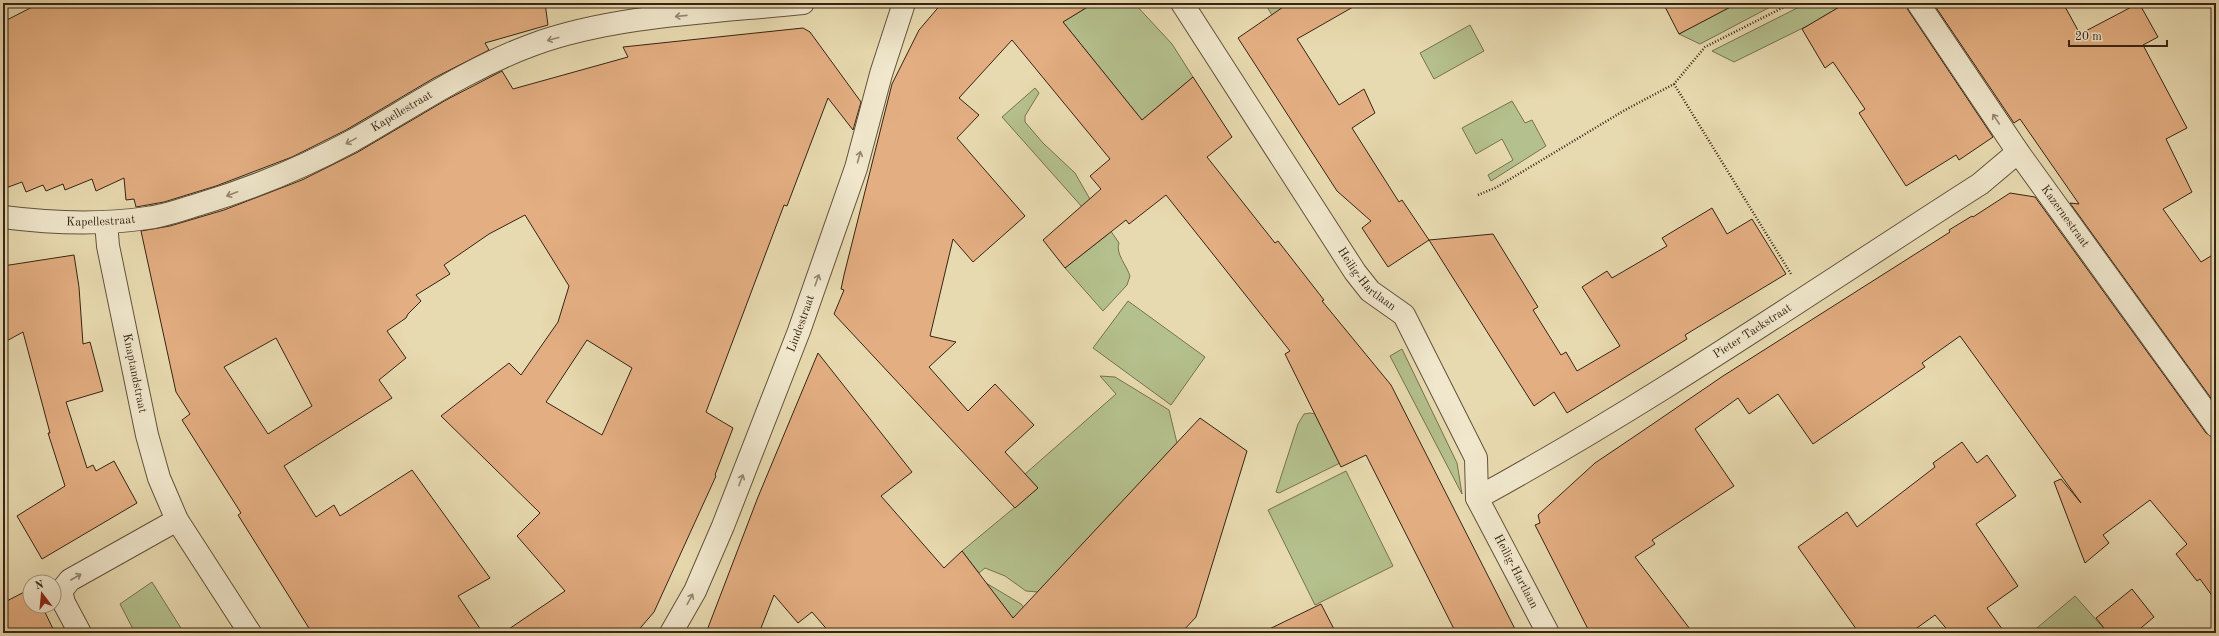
<svg xmlns="http://www.w3.org/2000/svg" width="2219" height="636" font-family="'Old Standard TT',serif">
  <style>
    .green { fill: #b4c08d; stroke: #767251 }
    .building { fill: #e3ae81; stroke: #372415; fill-rule: evenodd }
    .lines { fill: none; stroke-linecap: round; stroke-linejoin: round }
    .minor-casing { stroke: #63523c; stroke-width: 24 }
    .path { stroke: #372415; stroke-width: 2.5; stroke-dasharray: 1 2; stroke-linecap: butt }
    .minor { stroke: #f0e7cc; stroke-width: 22 }
    .oneway { stroke: #948670 }
    .labels { text-anchor: middle; dominant-baseline: central; stroke-width: 3; stroke-linejoin: round; paint-order: stroke }
    .street-label { font-size: 12px; fill: #372415; stroke: #f0e7cc }
  </style>
  <rect width="100%" height="100%" fill="#e8dab0"/>
  <filter id="stains"><feTurbulence type="fractalNoise" baseFrequency=".005" numOctaves="4"/><feColorMatrix values="0 0 0 0 .2 0 0 0 0 .09 0 0 0 0 .02 0 0 0 .5 -.17"/></filter>
  <radialGradient id="worn" r=".72"><stop offset=".6" stop-color="#630" stop-opacity="0"/><stop offset="1" stop-color="#630" stop-opacity=".3"/></radialGradient>
  <path class="green" d="M1094,3H1134L1172,44L1193,77L1142,120L1063,22Z
    M1273,3H1291L1272,15L1267,7Z
    M1738,3H1770L1772,6L1700,44L1679,34Z
    M1807,3H1846L1809,25L1734,62L1712,51Z
    M1470,25L1484,51L1434,79L1420,53Z
    M1035,88L1039,93L1025,116V122L1043,143L1075,173L1095,208L1119,243C1115,253 1127,266 1130,276L1127,285L1103,311L1065,268L1107,235L1002,117Z
    M1512,101L1525,123L1532,120L1546,146L1491,181L1488,175L1513,160L1502,139L1476,154L1462,128Z
    M1128,301L1205,357L1171,405L1093,348Z
    M1402,349L1457,463L1462,494L1390,356Z
    M1100,376L1115,377L1169,410L1177,443L1038,592L1026,591L1005,576L985,568L979,573L962,551L1038,488L1025,474L1116,394Z
    M1310,413L1315,414L1340,463L1279,493L1276,492L1298,424L1304,414Z
    M1346,471L1393,566L1315,605L1268,510Z
    M152,582L184,633H135L120,604Z
    M986,583L1021,604L1028,612L1013,618Z
    M2075,596L2108,633H2031Z"/>
  <path class="building" d="M40,3H545L548,25L485,43L489,50L434,78L346,130L292,157L216,186L164,202L136,207L134,199L126,200L124,178L96,191L92,179L65,190L63,184L46,191L43,185L26,192L22,182L3,189V22Z
    M942,3H1094L1063,22L1142,120L1193,77L1232,137L1207,157L1275,243L1278,241L1324,300L1322,301L1391,385L1517,633H1456L1366,455L1341,467L1285,354L1290,351L1166,195L1129,224L1126,220L1065,268L1043,240L1101,189L1090,176L1110,159L1012,40L959,98L979,115L957,138L1025,216L973,262L953,239L930,336L956,342L929,367L968,411L995,384L1034,425L1005,452L1038,488L1015,508L834,314L844,290L841,289L844,275L892,84L919,30Z
    M1289,3H1360L1297,39L1301,45L1339,105L1364,89L1375,113L1352,128L1399,202L1402,200L1429,240L1493,234L1538,307L1533,310L1561,355L1566,352L1577,371L1620,346L1582,287L1607,271L1612,278L1667,246L1662,238L1712,208L1727,234L1752,219L1786,274L1685,335L1687,339L1567,413L1554,392L1534,406L1429,240L1388,267L1362,228L1371,221L1337,191L1238,38Z
    M1663,3H1738L1679,34Z
    M1846,3H1906L1908,10L1993,137L1959,160L1956,155L1906,186L1859,113L1865,109L1833,62L1825,68L1802,29Z
    M1933,3H2063L2080,34L2139,3L2158,37L2143,45L2187,128L2166,139L2192,192L2163,209L2201,262L2216,253V405L2070,203L2079,204L2020,119L2014,123Z
    M803,28L810,32L861,102L853,130L828,98L787,206L784,205L706,412L733,428L715,475L716,476L654,612L636,633H503L565,591L517,536L540,513L441,416L509,363L521,375L558,322L569,286L525,215L489,234L444,265L450,274L416,295L421,301L408,314L406,318L387,331L406,358L379,380L392,398L284,466L316,517L334,505L340,516L412,470L490,578L458,596L483,633H312L238,515L241,513L182,420L190,414L176,392L141,231L170,226L224,210L302,180L358,152L446,100L502,71L513,89L628,57L623,47ZM276,338L312,406L268,434L224,367ZM587,340L632,368L602,435L546,402Z
    M2010,193L2035,197L2206,433L2216,438V601L2200,579L2197,581L2176,554L2187,544L2150,500L2103,535L2109,543L2085,563L2054,482L2061,479L2081,503L1960,336L1922,363L1925,367L1813,444L1778,394L1749,414L1738,398L1695,429L1734,486L1652,540L1655,544L1635,557L1693,633H1590L1535,525L1540,523L1538,515L1595,463L1641,432L1723,376L1950,232L1949,230L1972,216L1973,217Z
    M74,255L79,287L83,344L90,342L103,391L66,402L87,468L93,465L96,471L114,461L137,503L42,559L17,516L65,486L48,433H50L23,332L3,343V266Z
    M818,353L912,472L881,496L944,568L962,551L1013,618L1200,418L1247,451L1196,617L1181,633H830L812,612L798,623L774,595L759,633H706L758,497Z
    M1962,442L1977,463L1987,455L2016,496L1976,524L2018,586L1987,608L2005,633H1950L1935,615L1910,633H1859L1798,547L1847,512L1857,527L1935,467L1933,463Z
    M30,589V606H42L55,633H3V603Z
    M2132,589L2154,617L2135,633H2108L2096,618Z
    M1321,604L1336,633H1261Z"/>
  <g class="lines">
    <g class="minor-casing">
      <g id="minor">
        <path id="s1" d="M1182,3L1355,272L1370,291L1404,315L1476,458L1477,498L1548,633"/>
        <path id="s2" d="M1918,3L2018,152L2216,426"/>
        <path id="s3" d="M3,217C50,223 100,225 147,218C165,216 183,209 200,204C253,188 304,167 352,141C412,107 467,69 532,45C613,15 717,12 803,3"/>
        <path id="s4" d="M106,222L108,246L147,435L159,478L177,520L250,633"/>
        <path id="s5" d="M1477,498C1651,403 1814,290 1980,184L2018,152"/>
        <path d="M80,633L64,603L61,591L70,580L177,520"/>
        <path id="s6" d="M671,633L695,591L723,526L799,331L856,168L881,74L904,3"/>
      </g>
    </g>
    <path class="path" d="M1674,84L1791,274
      M1478,195L1497,187L1625,110L1674,84L1705,47L1792,3"/>
    <use href="#minor" class="minor"/>
  </g>
  <defs><path id="oneway-shaft" d="M-6 0H5M1.5-3L5.5 0L1.5 3" fill="none" stroke-width="1.6" stroke-linecap="round" stroke-linejoin="round"/></defs>
  <g class="oneway">
    <use href="#oneway-shaft" transform="translate(681 16) rotate(174)"/>
    <use href="#oneway-shaft" transform="translate(553 39) rotate(165)"/>
    <use href="#oneway-shaft" transform="translate(1996 119) rotate(-124)"/>
    <use href="#oneway-shaft" transform="translate(351 141) rotate(151)"/>
    <use href="#oneway-shaft" transform="translate(859 157) rotate(-75)"/>
    <use href="#oneway-shaft" transform="translate(232 194) rotate(159)"/>
    <use href="#oneway-shaft" transform="translate(817 280) rotate(-71)"/>
    <use href="#oneway-shaft" transform="translate(741 480) rotate(-69)"/>
    <use href="#oneway-shaft" transform="translate(76 577) rotate(-30)"/>
    <use href="#oneway-shaft" transform="translate(690 599) rotate(-62)"/>
  </g>
  <g class="labels">
    <g class="street-label">
      <text stroke="none"><textPath href="#s3" startOffset="422">Kapellestraat</textPath></text>
      <text stroke="none"><textPath href="#s2" startOffset="259">Kazernestraat</textPath></text>
      <text stroke="none"><textPath href="#s3" startOffset="98">Kapellestraat</textPath></text>
      <text stroke="none"><textPath href="#s1" startOffset="333">Heilig-Hartlaan</textPath></text>
      <text stroke="none"><textPath href="#s6" startOffset="336">Lindestraat</textPath></text>
      <text stroke="none"><textPath href="#s5" startOffset="322">Pieter Tackstraat</textPath></text>
      <text stroke="none"><textPath href="#s4" startOffset="154">Knaptandstraat</textPath></text>
      <text stroke="none"><textPath href="#s1" startOffset="669">Heilig-Hartlaan</textPath></text>
    </g>
  </g>
  <rect width="2219" height="636" fill="none" stroke="#e8dab0" stroke-width="16"/>
  <rect x="4" y="4" width="2211" height="628" fill="none" stroke="#372415" stroke-width="2"/>
  <rect x="8" y="8" width="2203" height="620" fill="none" stroke="#372415"/>
  <g transform="translate(42 594) rotate(344)"><circle r="19" fill="#f0e7cc" stroke="#a69983"/>
  <path d="M0-3L7 15L0 10L-7 15Z" fill="#8f2418"/>
  <text y="-6" font-size="11" font-weight="bold" text-anchor="middle" fill="#372415">N</text>
  </g>
  <path d="M2069 40v6h98v-6" fill="none" stroke="#372415" stroke-width="2"/>
  <text x="2075" y="40" font-size="12" fill="#372415" stroke="#f0e7cc" stroke-width="3" paint-order="stroke">20 m</text>
  <rect width="100%" height="100%" filter="url(#stains)"/>
  <rect width="100%" height="100%" fill="url(#worn)"/>
</svg>
